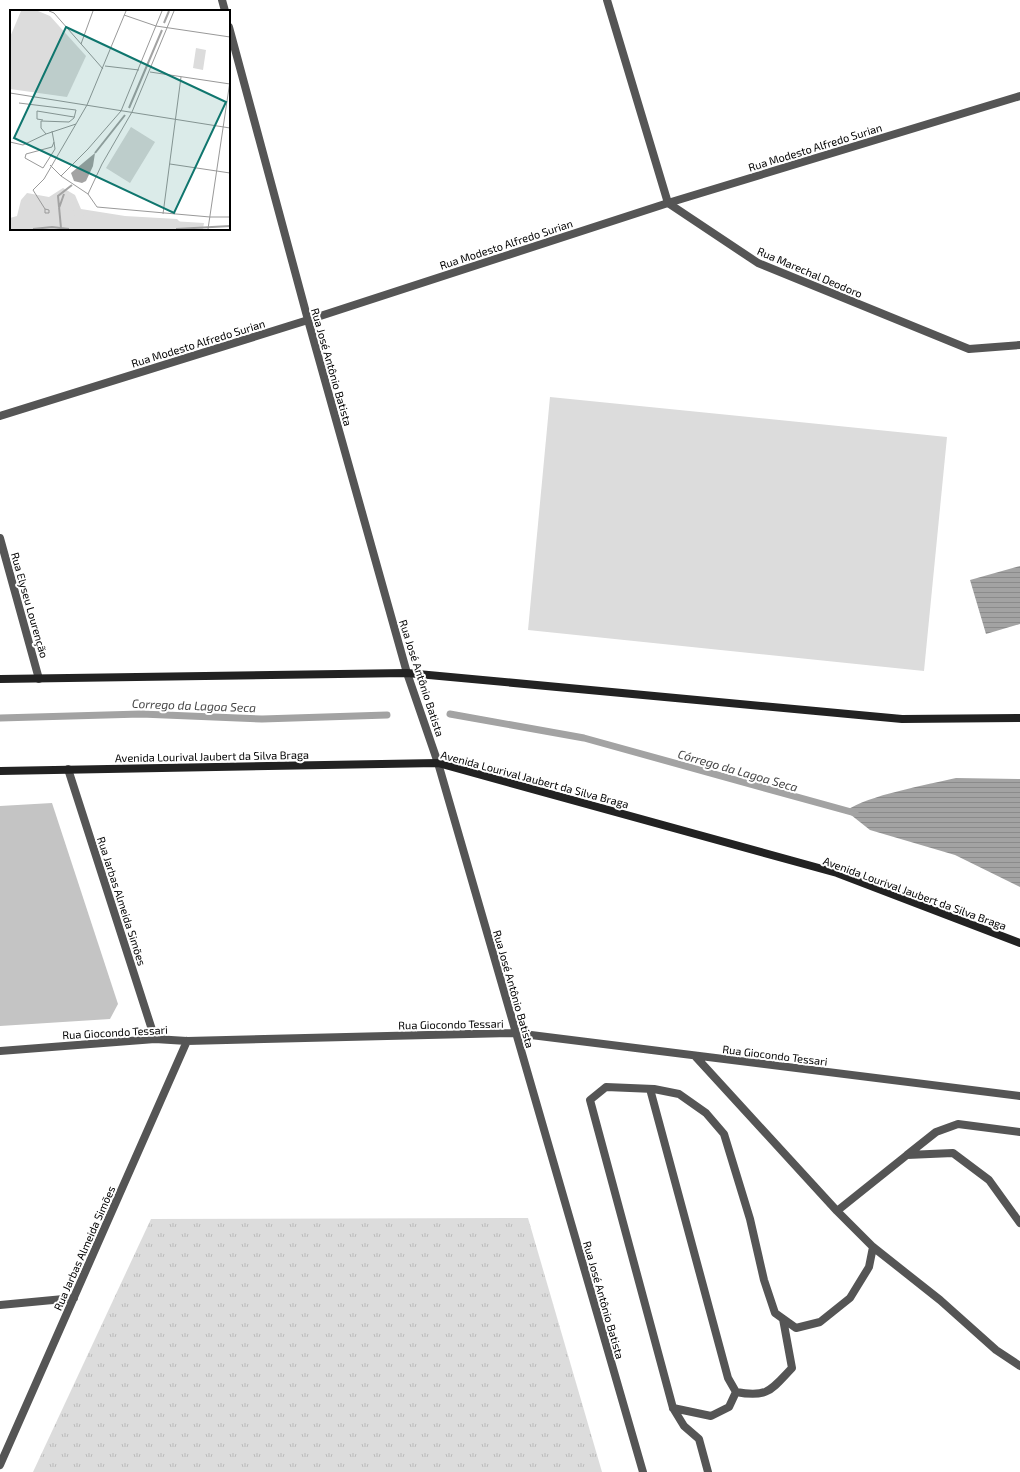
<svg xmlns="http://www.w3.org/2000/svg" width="1020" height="1472" font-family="'Exo 2',sans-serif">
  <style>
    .grass { fill: url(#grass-tufts) }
    .pitch { fill: #dcdcdc }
    .water { fill: url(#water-rules) }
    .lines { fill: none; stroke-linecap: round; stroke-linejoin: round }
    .stream { stroke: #a3a3a3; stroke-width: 7 }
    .building { fill: #c4c4c4 }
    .lane { stroke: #555; stroke-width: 8 }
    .street { stroke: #555; stroke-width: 8 }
    .secondary { stroke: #222; stroke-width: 8 }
    .labels { text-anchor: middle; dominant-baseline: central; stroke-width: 4; stroke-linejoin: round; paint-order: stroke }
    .street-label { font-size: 11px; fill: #000; stroke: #fff }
    .water-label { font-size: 12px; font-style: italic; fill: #444; stroke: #fff }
    .inset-river { fill: none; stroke: #a3a3a3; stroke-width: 2 }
    .inset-road { fill: none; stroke: #999; stroke-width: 1 }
    .view { fill: #0f766e; fill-opacity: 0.15; stroke: #0f766e; stroke-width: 2 }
    .inset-edge { fill: none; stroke: #000; stroke-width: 2 }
  </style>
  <defs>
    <pattern id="grass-tufts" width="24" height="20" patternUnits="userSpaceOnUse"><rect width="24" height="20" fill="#dcdcdc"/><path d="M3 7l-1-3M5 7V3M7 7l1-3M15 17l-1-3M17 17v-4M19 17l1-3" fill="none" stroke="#bbb"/></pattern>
    <pattern id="water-rules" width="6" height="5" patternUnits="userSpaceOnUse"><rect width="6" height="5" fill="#a3a3a3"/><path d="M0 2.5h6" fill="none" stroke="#8b8b8b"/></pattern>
  </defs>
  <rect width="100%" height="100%" fill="#fff"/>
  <path class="grass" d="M528,1218L602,1472H33L151,1219Z"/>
  <path class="pitch" d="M550,397L947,437L924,671L528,630Z"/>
  <path class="water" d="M1020,566V624L986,634L970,580Z
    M956,778L1020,779V887L955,855L870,830L846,811C868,795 927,785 956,778Z"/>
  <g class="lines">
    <path class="stream" d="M450,714L584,738L855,813
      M0,718L141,714L262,719L387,715"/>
  </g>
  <path class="building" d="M52,803L118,1004L110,1019L0,1026V806Z"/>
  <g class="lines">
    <path class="lane" d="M668,203L758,263L969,349L1020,345"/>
    <path class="street" d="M222,0L225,11
      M607,0L668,203
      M229,27L308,320L407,673L438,763L643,1472
      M0,416L308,320L668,203L1020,96
      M0,538L39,679
      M68,769L155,1039
      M0,1051L155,1039L187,1041L515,1033L1020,1096
      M695,1056L837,1211L873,1247L940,1300L996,1350L1020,1366
      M650,1089L728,1378L736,1392C768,1398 771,1390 792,1368L783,1319
      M907,1155L936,1132L958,1124L1020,1132
      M837,1211L907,1155L953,1153L989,1180L1020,1223
      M0,1305L74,1298
      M673,1408L711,1416L729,1407L736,1392
      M0,1465L187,1041
      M708,1472L699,1439L684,1426L673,1408L590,1100L606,1087L654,1089L679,1094L706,1113L724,1134L750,1219L764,1280L775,1313L796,1328L820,1322L850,1298L869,1267L873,1247"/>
    <path class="secondary" d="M0,679L407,673L902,719L1020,718
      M0,771L438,763L837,873L1020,943"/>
  </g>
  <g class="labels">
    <g class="street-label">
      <text transform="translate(815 147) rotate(-17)">Rua Modesto Alfredo Surian</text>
      <text transform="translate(506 244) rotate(-18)">Rua Modesto Alfredo Surian</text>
      <text transform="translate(810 272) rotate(23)">Rua Marechal Deodoro</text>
      <text transform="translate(198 343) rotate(-17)">Rua Modesto Alfredo Surian</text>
      <text transform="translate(332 367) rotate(74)">Rua José Antônio Batista</text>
      <text transform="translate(30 605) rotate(74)">Rua Elyseu Lourenção</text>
      <text transform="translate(422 678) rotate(72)">Rua José Antônio Batista</text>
      <text transform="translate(212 756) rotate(-1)">Avenida Lourival Jaubert da Silva Braga</text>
      <text transform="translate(535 779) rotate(15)">Avenida Lourival Jaubert da Silva Braga</text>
      <text transform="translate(915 893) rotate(20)">Avenida Lourival Jaubert da Silva Braga</text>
      <text transform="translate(122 901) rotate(72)">Rua Jarbas Almeida Simões</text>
      <text transform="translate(514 989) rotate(74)">Rua José Antônio Batista</text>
      <text transform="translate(451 1024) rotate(-1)">Rua Giocondo Tessari</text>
      <text transform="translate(115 1032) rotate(-3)">Rua Giocondo Tessari</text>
      <text transform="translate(775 1055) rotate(7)">Rua Giocondo Tessari</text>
      <text transform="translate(84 1248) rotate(-66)">Rua Jarbas Almeida Simões</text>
      <text transform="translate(604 1300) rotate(74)">Rua José Antônio Batista</text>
    </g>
    <g class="water-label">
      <text transform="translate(194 705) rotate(2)">Corrego da Lagoa Seca</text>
      <text transform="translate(738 770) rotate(16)">Córrego da Lagoa Seca</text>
    </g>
  </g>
  <g transform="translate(10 10)">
    <rect width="220" height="220" fill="#fff"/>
    <path d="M11,1H28L40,6L76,46L57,87L0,79V27Z" fill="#dcdcdc"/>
    <path d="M53,178L65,185L71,199L115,206L167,209L171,213L141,219H0V208L7,206L11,190L17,183L39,187Z" fill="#dcdcdc"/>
    <path d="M42,187L62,188L64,205L194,213L193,219H12V213Z" fill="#dcdcdc"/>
    <path d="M22,12L50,23L34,63L6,52ZM186,38L196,40L193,60L183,58ZM121,117L145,132L120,173L96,158Z" fill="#dcdcdc"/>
    <path d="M85,143L83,156L76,171L72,173L64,171L61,163Z" fill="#a3a3a3"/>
    <path class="inset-river" d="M154,13L159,1M119,98L152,20M85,143L115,105M49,198L54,184M51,218L48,186L62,175M23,219L42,217L59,219M166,219L220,216"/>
    <path class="inset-road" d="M39,1L44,3L93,59M114,5L146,16L220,27M71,34L83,1M95,56L129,60M140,62L220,74M0,83L220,118M9,93L66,100L64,108L59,112L31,111V118L36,124M33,110L27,109V101L64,107M42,121L44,132L42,137L16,144L15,148L33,158L45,139L44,132M0,132L13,135L36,124L66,114M160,154L220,163M40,155L51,166L78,184M51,166L78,139L111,101L152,1M78,184L92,154L122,102L164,1M78,184L87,197L200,207M35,199L39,200V203H35V199L23,180L34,169L77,95L116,1M153,204L171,67M200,207H220M198,219L220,71"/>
    <path class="view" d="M56,17L216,92L164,203L4,128Z"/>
    <rect width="220" height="220" class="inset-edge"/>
  </g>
</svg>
